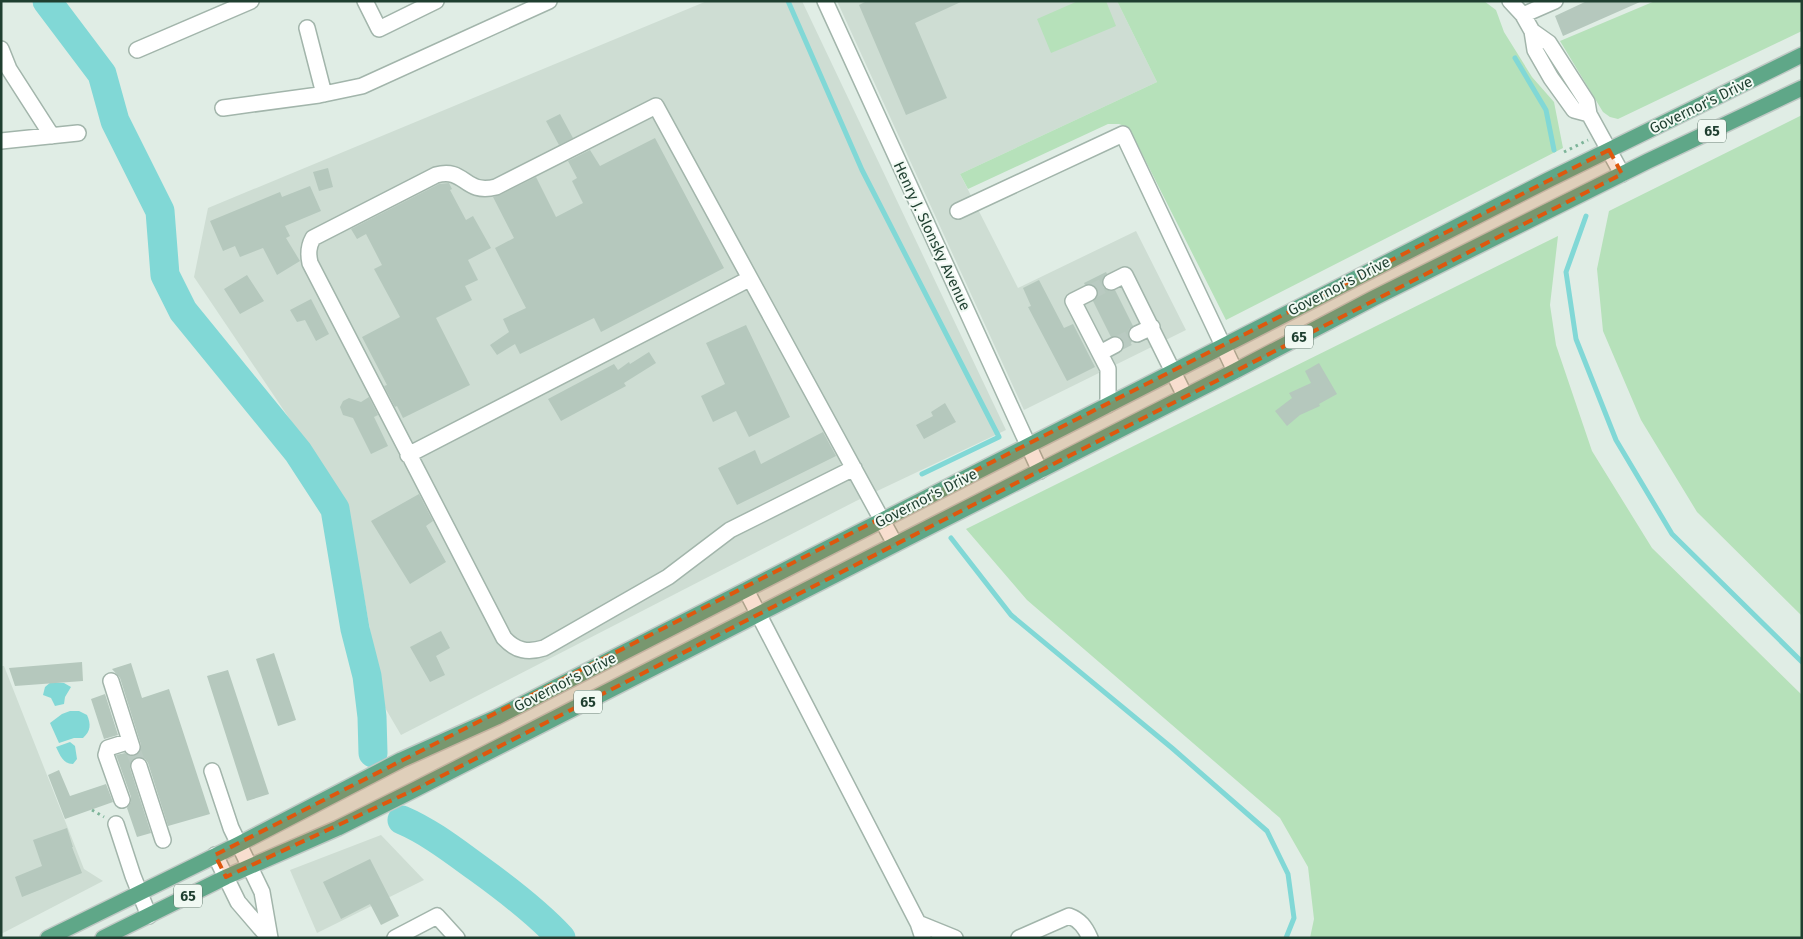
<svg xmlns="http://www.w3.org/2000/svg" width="1803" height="939" font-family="'Fira Sans',sans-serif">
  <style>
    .built { fill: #ceddd3 }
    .green { fill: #b6e1ba }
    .water { fill: #81d8d6 }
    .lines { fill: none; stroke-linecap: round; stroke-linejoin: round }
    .stream { stroke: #81d8d6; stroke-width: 5 }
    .river { stroke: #81d8d6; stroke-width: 29 }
    .building { fill: #b5c8bd }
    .minor-tunnel { stroke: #b9cac1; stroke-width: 15; stroke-dasharray: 15 8; stroke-linecap: butt }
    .minor-casing { stroke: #a2b5ab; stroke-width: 18 }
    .major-casing { stroke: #c0c9c5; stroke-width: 18 }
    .path { stroke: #7db499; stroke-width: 3; stroke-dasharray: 2.5 4; stroke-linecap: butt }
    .minor { stroke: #fff; stroke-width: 15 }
    .major { stroke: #5fa788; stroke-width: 15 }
    .marked { fill: #de580e; fill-opacity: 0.2; stroke: #de580e; stroke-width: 4; stroke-dasharray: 10 6; stroke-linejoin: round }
    .labels { text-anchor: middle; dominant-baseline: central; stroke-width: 4; stroke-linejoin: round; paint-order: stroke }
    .shield { fill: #f1f9f3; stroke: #5e776a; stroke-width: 1 }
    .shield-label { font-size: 14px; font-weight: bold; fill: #1f3f30 }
    .street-label { font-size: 15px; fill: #1f3f30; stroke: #f1f9f3 }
  </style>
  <rect width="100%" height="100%" fill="#e0ede5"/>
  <path class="built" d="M707,1H802L1006,430L856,501L401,735L384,706L347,504L194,277L208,208Z
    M837,1H1117L1157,82L960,174L1018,288L1136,231L1186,330L1024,410Z
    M1,666H4L84,869L103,881L1,934Z
    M381,835L424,880L317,933L290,870Z"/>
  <path class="green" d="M1078,1H1106L1116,26L1051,53L1037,19Z
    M1117,1H1484L1496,10L1504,32L1532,77L1554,102L1563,148L1226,320L1129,128L1119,124H1108L968,189L960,174L1157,82Z
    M1655,1H1802V31L1618,119L1610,117L1603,112L1560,41Z
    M1802,115V616L1697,512L1641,420L1603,331L1597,269L1609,211Z
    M1558,236L1550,305L1556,345L1592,451L1652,548L1802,695V938H1310L1314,919L1308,867L1280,818L1027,600L966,529Z"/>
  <path class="water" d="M51,682L64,683L71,687L65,697L64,704L55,706L51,698L43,695L45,687Z
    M70,711H79L87,715C91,724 91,731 83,738H74L59,743L50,723L62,714Z
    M70,742L75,746L77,759L73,764C63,764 60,755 56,747Z"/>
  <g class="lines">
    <path class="stream" d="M788,1L862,170L999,437L922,474
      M1515,58L1546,110L1554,150
      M1586,216L1566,272L1576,339L1616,440L1672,534L1802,662
      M951,538L1011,615L1172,748L1267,831L1288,874L1294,918L1286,938"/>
    <path class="river" d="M47,1L102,74L115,121L160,211L165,275L183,311L298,452L335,509L355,629L367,676L372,717L373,753
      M402,820C430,832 454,851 479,869C508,890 537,912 561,938"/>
  </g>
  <path class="building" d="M867,1H963L915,23L947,98L906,115L859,5Z
    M1587,1H1640V2L1563,36L1555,16Z
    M560,114L573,138L559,145L546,121Z
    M655,138L724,268L601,332L594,318L520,354L515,344L497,355L490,345L509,332L503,319L526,308L495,248L514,238L493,197L500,195L536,177L556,217L583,203L572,181L577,178L568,161L590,150L600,166Z
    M328,168L333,187L319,191L313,172Z
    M449,183L452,189L450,190L466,220L473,216L491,248L468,260L478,280L465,286L472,300L436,318L470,385L403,418L397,406L395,407L384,386L387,385L362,337L400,317L374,269L382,265L366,234L357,239L351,229L439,184Z
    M310,186L321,211L285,226L290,236L286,238L300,261L277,275L263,248L240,257L235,246L223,251L210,221L280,192L282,197Z
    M1106,272L1107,274L1102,281L1103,287L1110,291L1115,290L1133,326L1129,329L1128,334L1129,338L1132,342L1124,346L1123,341L1120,337H1111L1093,301L1098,294L1097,288L1094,285H1085L1084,283Z
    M247,275L264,301L240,314L224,289Z
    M1039,280L1064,328L1073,324L1095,367L1067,381L1028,307L1031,306L1023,288Z
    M311,299L329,334L316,341L305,320L297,322L290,310Z
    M746,325L790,417L749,437L736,411L713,422L701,396L725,384L706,343Z
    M649,352L656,363L624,383L626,386L561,421L548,399L614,364L618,370L629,362L630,364Z
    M1319,363L1337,394L1319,404L1320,406L1300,415L1287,426L1275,411L1292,398L1289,393L1311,383L1305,371Z
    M369,397L378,415L374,417L388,446L371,454L353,418L343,415L340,407L343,401L349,398L361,402Z
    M945,403L956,422L924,439L916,425L933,416L931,412Z
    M823,432L836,456L737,505L718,468L755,450L761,464Z
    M419,494L433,521L426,526L446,562L410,584L371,521Z
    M441,631L450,648L436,656L445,675L430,682L410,647Z
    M274,653L296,720L278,726L256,659Z
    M82,662L83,681L15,686L9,668Z
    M131,663L142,698L169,689L210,814L168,826L148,763L145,759L137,757L132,760L130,768L151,833L137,837L127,808L131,802V797L116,755L125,753L130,756H135L139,753L141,745L120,678L112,669Z
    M228,670L269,794L247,801L207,676Z
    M105,694L118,735L104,739L91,699Z
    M59,770L70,796L106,784L113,802L65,819L48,775Z
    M67,828L73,847H72L82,873L22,897L15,877L42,866L33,840Z
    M370,859L399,916L381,925L370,904L341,919L323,882Z"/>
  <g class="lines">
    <path class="minor-tunnel" d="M1089,293L1111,282
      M1115,345L1137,334
      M132,747L139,766"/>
    <g class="minor-casing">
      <path id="minor" d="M365,1L379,29L436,1
        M825,1L1040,471
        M1510,1L1523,15L1532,31L1535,50L1551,78L1574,110L1589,114
        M1523,15L1555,1
        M307,28L324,94
        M1532,31L1549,43L1587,102L1589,114L1622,174
        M1,49L9,69L52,136
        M137,50L251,1
        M223,108L319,95L362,86L549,1
        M1,141L78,133
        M958,211L1123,134L1235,371
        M1111,282L1125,275L1185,396
        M1089,293L1073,301L1108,369V405
        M1137,334L1152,327
        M1100,353L1115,345
        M408,455L749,279
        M854,468L730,530L668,577L544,648C528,653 516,651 504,638L310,263C308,254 308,247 313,238L436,175C466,167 463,195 496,187L656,106L895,544
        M746,590L918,923L923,938
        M111,681L132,747
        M139,766L163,840
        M212,771L231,828L262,892L270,938
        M122,800L106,755L108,748L130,741
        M116,824L133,876L149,916
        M215,855L238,902L269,938
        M918,923L955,938
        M395,938L437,916L457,938
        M1019,938L1069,916C1080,920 1085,927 1090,938"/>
    </g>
    <g class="major-casing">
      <path id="major" d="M48,938L239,844L401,760L497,717L1548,180L1802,55
        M103,938L226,877L338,828L416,789L1235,371L1374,298L1648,161L1802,88"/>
    </g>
    <path class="path" d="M1564,152L1588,140
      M92,810L104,817"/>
    <use href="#minor" class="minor"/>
    <use href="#major" class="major"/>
  </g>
  <path class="marked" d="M1609,150L1622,174L416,789L226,877L215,855Z"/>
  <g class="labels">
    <g class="shield">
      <rect x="1698" y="119.5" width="28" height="23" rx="4"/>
      <rect x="1285" y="325.5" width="28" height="23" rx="4"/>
      <rect x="574" y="690.5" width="28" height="23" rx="4"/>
      <rect x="174" y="884.5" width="28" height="23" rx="4"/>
    </g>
    <g class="shield-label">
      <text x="1712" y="131">65</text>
      <text x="1299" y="337">65</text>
      <text x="588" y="702">65</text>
      <text x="188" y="896">65</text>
    </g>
    <g class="street-label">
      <text transform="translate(1701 105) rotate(-26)">Governor's Drive</text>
      <text transform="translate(932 236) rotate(65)">Henry J. Slonsky Avenue</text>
      <text transform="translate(1339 286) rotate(-27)">Governor's Drive</text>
      <text transform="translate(926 498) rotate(-27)">Governor's Drive</text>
      <text transform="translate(565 682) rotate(-27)">Governor's Drive</text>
    </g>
  </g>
  <rect width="1803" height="939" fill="none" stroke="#1f3f30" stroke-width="5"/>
</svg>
